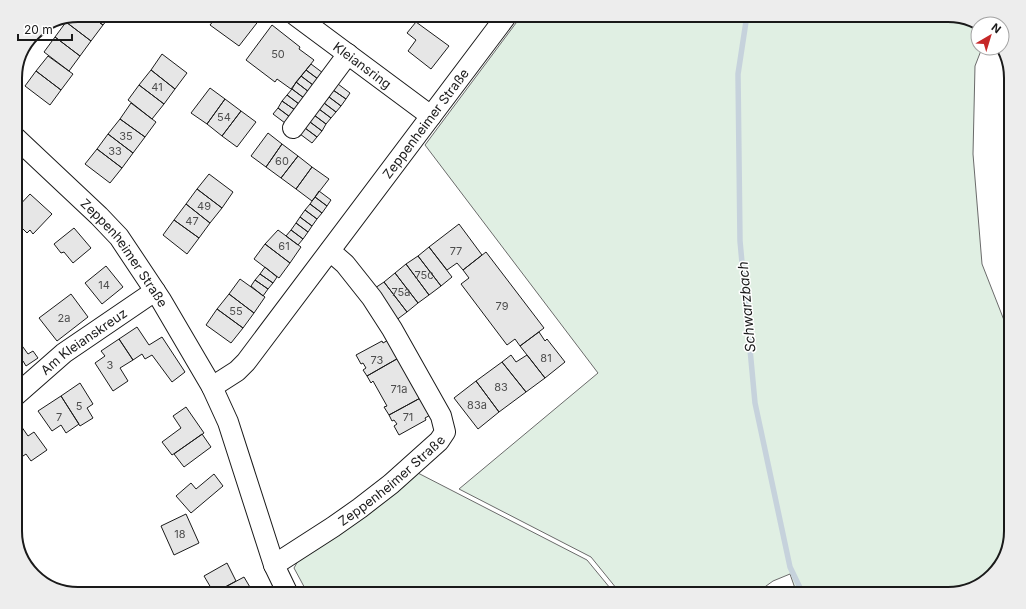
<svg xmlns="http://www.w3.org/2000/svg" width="1026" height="609" font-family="Inter,sans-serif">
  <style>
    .green { fill: #e0efe3; stroke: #6a6a6a }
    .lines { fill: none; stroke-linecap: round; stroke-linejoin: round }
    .stream { stroke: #c6d2dc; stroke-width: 5.5 }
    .building { fill: #e6e6e6; stroke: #1a1a1a }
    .minor-casing { stroke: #1a1a1a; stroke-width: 22 }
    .minor { stroke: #fff; stroke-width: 20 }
    .labels { text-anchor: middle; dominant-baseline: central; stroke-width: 3; stroke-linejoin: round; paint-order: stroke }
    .number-label { font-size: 11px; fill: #4d4d4d }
    .street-label { font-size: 13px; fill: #1a1a1a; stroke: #fff }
    .water-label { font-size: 14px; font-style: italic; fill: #1a1a1a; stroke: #fff }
    .rim { fill: none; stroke: #1a1a1a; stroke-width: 2 }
  </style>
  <rect width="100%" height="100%" fill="#fff"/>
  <path class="green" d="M522,15H947L980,24H978V48H982L975,66L973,154L982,264L1011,338V531L1002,562L979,586L948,594H797L790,574L773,581L755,594H621L591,557L459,489L598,373L425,145Z
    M416,472L587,560L615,594H308L294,568L299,559Z"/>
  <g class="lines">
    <path class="stream" d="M747,15L738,74L740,241L755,403L790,567L803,594"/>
  </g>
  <path class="building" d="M78,15H89L103,25L91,41L66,22L69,19Z
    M89,15H111L103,25Z
    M218,15H255L260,19L239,46L210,25Z
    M350,15H365L359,22Z
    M66,22L91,41L80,56L55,37Z
    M416,22L449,46L431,69L408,51L416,40L407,33Z
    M272,25L300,47L299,49L314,60L291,89L277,79L275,82L246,60Z
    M55,37L80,56L69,71L44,52Z
    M162,54L187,73L175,89L151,70Z
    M48,56L73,74L61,90L36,71Z
    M311,64L323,73L318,79L306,70Z
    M151,70L175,89L164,104L139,85Z
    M306,70L318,79L313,85L301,76Z
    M36,71L61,90L50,105L25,86Z
    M301,76L313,85L309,92L296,82Z
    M296,82L309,92L304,98L292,89Z
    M338,84L350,93L346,99L333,90Z
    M139,85L164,104L152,119L128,100Z
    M210,88L225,99L207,124L191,113Z
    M292,89L304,98L299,104L287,95Z
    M333,90L346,99L341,106L329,97Z
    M287,95L299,104L295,110L282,101Z
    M329,97L341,106L336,112L324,103Z
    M225,99L241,111L222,136L207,124Z
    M282,101L295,110L290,117L278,108Z
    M131,103L156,122L145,137L120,119Z
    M324,103L336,112L331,118L319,109Z
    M278,108L290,117L285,123L273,114Z
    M319,109L331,118L326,124L314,115Z
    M241,111L256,122L237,147L222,136Z
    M314,115L326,124L322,131L310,122Z
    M120,119L145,137L133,153L108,134Z
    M310,122L322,131L317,137L305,128Z
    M305,128L317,137L312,143L300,134Z
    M268,133L282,144L266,167L251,156Z
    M108,134L133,153L122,168L97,149Z
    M282,144L298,156L281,178L266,167Z
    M97,149L122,168L110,183L85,164Z
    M298,156L312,167L296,189L281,178Z
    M312,167L329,179L312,201L296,189Z
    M209,174L233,192L222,208L197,189Z
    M197,189L222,208L210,223L186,204Z
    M319,191L331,200L327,206L315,197Z
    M30,194L52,214L33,234L30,230L27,233L15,221V210Z
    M315,197L327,206L322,213L310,204Z
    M186,204L210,223L199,238L174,220Z
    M310,204L322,213L317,219L305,210Z
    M305,210L317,219L312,226L300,217Z
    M300,217L312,226L308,232L296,223Z
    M174,220L199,238L187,254L163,235Z
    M296,223L308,232L303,239L291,230Z
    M459,224L482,255L463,270L457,263L447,270L429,247Z
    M74,228L91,248L73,263L64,252L61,253L54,244Z
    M278,230L301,247L290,263L265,244Z
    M291,230L303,239L298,245L286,236Z
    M265,244L290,263L279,278L254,259Z
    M429,247L452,277L441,286L418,256Z
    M486,252L544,328L520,346L515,339L507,345L461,284L469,278L463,270Z
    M418,256L441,286L429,295L406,264Z
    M406,264L429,295L418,303L395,273Z
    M106,266L123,287L102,304L85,283Z
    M265,267L277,277L273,283L260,274Z
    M395,273L418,303L407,312L384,282Z
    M260,274L273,283L268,289L255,280Z
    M240,279L265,297L254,313L229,294Z
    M255,280L268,289L263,296L251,286Z
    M384,282L407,312L395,321L372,290Z
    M71,294L88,317L57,341L39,318Z
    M229,294L254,313L243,328L217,309Z
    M217,309L243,328L231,343L206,325Z
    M137,327L149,345L162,337L185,372L172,382L152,355L145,359L142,354L133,360L119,339Z
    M539,332L545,341L547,339L565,362L545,378L520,346Z
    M15,336L28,354L33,351L38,358L26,366L23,361L15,366Z
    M392,338L402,356L367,376L363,370L366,368L363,363L361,364L356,355L382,341L383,343Z
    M119,339L133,360L120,368L128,381L113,391L95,363L105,356L101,351Z
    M511,355L516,362L527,355L545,378L526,392L502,362Z
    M402,356L424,396L389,415L384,407L387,406L373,381L371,383L367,376Z
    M502,362L526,392L499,412L476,381Z
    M476,381L499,412L478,429L454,398Z
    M80,383L93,404L87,408L93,418L80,426L61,396Z
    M61,396L79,424L66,433L61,425L52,431L38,411Z
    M424,396L434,413L425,418L426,420L399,435L394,426L397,424L394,420L392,421L389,415Z
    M186,407L204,433L172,455L162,442L181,428L173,416Z
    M19,423L28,436L34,432L47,450L31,461L26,454L20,458L22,461L15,466V425Z
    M202,434L211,447L184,467L174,454Z
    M214,474L223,486L191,513L176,496L191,483L196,489Z
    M186,514L199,543L174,555L161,526Z
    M227,563L236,581L214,593L204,576Z
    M244,577L254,594H219L218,591Z"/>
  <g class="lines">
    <g class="minor-casing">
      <g id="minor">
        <path id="s1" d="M295,15L431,116"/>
        <path d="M293,128L348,54"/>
        <path id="s2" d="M15,137L99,216L119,237L161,300L212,387L228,422L274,565L288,594"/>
        <path id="s3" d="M212,387L237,371L246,362L507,15"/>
        <path id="s4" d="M15,396L64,353L155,291"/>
        <path id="s5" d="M274,565L333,527L360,508L391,484L439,441L445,432L441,416L392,329L372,298L345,264L330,251"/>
      </g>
    </g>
    <use href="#minor" class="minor"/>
  </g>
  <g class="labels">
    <g class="number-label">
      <text x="278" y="54">50</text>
      <text x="157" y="87">41</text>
      <text x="224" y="117">54</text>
      <text x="126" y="136">35</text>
      <text x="115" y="151">33</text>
      <text x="282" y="161">60</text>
      <text x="204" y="206">49</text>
      <text x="192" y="221">47</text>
      <text x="284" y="246">61</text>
      <text x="456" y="251">77</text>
      <text x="424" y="275">75c</text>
      <text x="104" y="285">14</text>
      <text x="401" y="292">75a</text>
      <text x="502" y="306">79</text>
      <text x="236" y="311">55</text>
      <text x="64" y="318">2a</text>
      <text x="546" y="358">81</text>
      <text x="377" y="360">73</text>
      <text x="110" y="365">3</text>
      <text x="501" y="387">83</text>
      <text x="399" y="389">71a</text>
      <text x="477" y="405">83a</text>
      <text x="79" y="406">5</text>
      <text x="59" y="417">7</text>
      <text x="408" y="417">71</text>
      <text x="180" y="534">18</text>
    </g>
    <g class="street-label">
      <text stroke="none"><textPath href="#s1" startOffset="84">Kleiansring</textPath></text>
      <text stroke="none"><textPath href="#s3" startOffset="341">Zeppenheimer Straße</textPath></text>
      <text stroke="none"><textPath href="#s2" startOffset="160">Zeppenheimer Straße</textPath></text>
      <text stroke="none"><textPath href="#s4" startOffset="88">Am Kleianskreuz</textPath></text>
      <text stroke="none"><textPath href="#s5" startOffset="145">Zeppenheimer Straße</textPath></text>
    </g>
    <g class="water-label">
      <text transform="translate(746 307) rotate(-95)">Schwarzbach</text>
    </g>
  </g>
  <path d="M0 0H1026V609H0ZM78 22H948A56 56 0 0 1 1004 78V531A56 56 0 0 1 948 587H78A56 56 0 0 1 22 531V78A56 56 0 0 1 78 22Z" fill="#ededed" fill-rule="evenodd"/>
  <path class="rim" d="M78 22H948A56 56 0 0 1 1004 78V531A56 56 0 0 1 948 587H78A56 56 0 0 1 22 531V78A56 56 0 0 1 78 22Z"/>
  <g transform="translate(990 36) rotate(38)"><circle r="19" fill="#ffffff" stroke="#a3a3a3"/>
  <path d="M0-3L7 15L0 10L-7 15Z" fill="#c62828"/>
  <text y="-6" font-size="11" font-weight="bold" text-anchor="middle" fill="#1a1a1a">N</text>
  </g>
  <path d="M18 34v6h54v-6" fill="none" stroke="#1a1a1a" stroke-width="2"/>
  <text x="24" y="34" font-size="12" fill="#1a1a1a" stroke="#ffffff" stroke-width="3" paint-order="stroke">20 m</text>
</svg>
